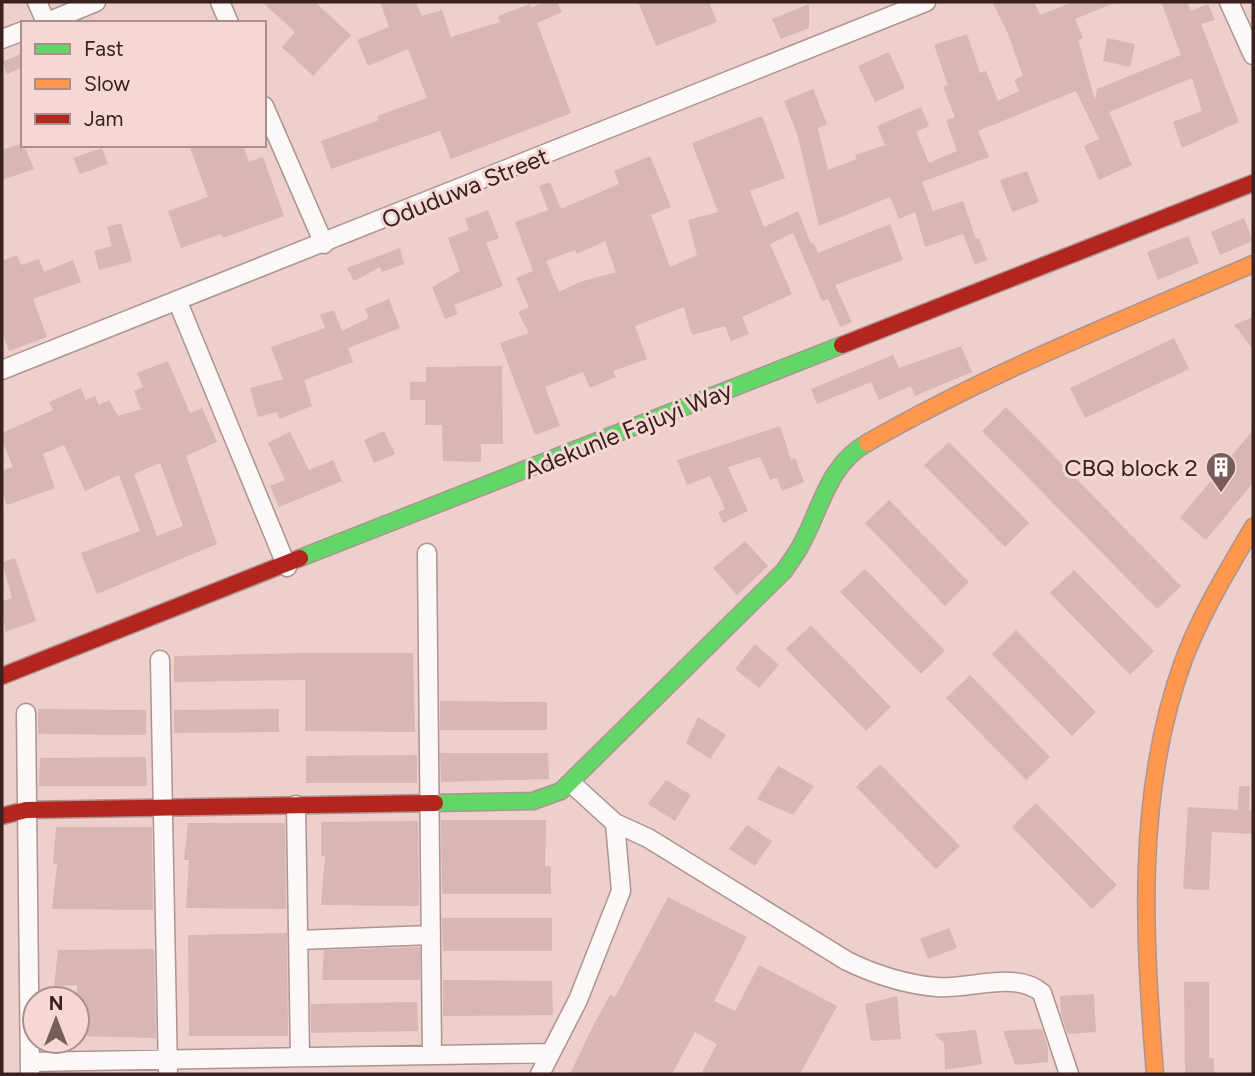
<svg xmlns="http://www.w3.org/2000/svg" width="1255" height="1076" font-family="Figtree,sans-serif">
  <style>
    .building { fill: #d8b6b4; fill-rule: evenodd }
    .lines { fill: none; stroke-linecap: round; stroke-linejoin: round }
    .street-casing { stroke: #ad9492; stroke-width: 21 }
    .fast-casing { stroke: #ad9492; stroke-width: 19 }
    .slow-casing { stroke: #ad9492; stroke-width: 19 }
    .jam-casing { stroke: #ad9492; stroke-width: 19 }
    .street { stroke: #fcf8f7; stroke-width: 18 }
    .fast { stroke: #63d668; stroke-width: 16 }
    .slow { stroke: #ff974d; stroke-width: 16 }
    .jam { stroke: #b3261e; stroke-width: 16 }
    .labels { text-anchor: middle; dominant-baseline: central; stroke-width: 6; stroke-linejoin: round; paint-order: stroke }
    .street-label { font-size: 24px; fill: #3a201e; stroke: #f5d8d5 }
    .poi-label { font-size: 24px; fill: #3a201e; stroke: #f5d8d5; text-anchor: end }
  </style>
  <rect width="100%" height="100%" fill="#edcfcc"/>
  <path class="building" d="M262,2H315L351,35L313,76L282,47L295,32Z
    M380,2H416L422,16L442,10L451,37L500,22L498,16L530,4L531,8L544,2H557L562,12L537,23L571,113L451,159L440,131L331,169L321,141L379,120L377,116L427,98L408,49L368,66L357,40L389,27Z
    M638,2H709L717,22L656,46Z
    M992,2H1034L1040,15L1073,2H1117L1075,19L1083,38L1078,40L1095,100L1097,89L1181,55L1161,2H1187L1191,11L1208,4L1215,20L1201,24L1239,122L1182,148L1173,122L1202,111L1192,78L1109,112L1132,165L1099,180L1084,146L1099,139L1076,91L978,131L989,157L922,182L933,211L963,201L976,239L979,238L987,260L975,265L963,234L925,247L915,212L899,219L890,197L819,226L797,133L784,101L813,89L827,124L818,128L828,170L857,159L855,155L885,145L877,126L921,107L929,126L916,132L929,163L957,151L946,120L955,117L943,87L948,85L934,45L967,34L980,73L986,71L998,101L1019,91L1014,80L1023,76L1008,34Z
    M809,4V28L781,39L772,19Z
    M1107,38L1135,44L1130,67L1103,61Z
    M889,52L905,88L875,102L858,66Z
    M23,53V67L7,74L2,62Z
    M762,116L785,178L750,191L764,227L798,211L811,244L814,243L818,253L890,224L903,260L835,285L852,322L840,327L828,299L822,301L793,233L770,244L792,294L742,317L749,334L731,341L725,326L692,335L684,307L635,326L647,359L613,371L616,377L590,388L583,372L545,387L560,426L535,435L500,343L529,333L518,312L529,307L516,278L533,271L515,222L548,210L539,186L550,182L561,209L619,184L614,171L650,156L671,207L651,215L670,267L697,255L688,220L718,212L692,143ZM605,241L616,272L580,282L559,292L546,261L575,250L577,254Z
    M23,143L34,169L2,180V150Z
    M189,145H243L249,162L263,157L284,216L223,238L221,234L181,248L168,211L208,197Z
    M102,148L108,164L80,174L73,158Z
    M1027,171L1039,202L1012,212L1000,180Z
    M488,210L499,238L486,243L503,286L454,305L458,314L445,319L432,287L460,271L448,238L469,230L465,219Z
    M1244,218L1253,241L1220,255L1211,232Z
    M121,223L132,261L99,270L94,251L112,246L107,227Z
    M1188,236L1199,263L1158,280L1147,252Z
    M400,248L404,264L382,272L380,267L354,281L347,268Z
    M17,255L21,265L39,259L44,272L73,260L81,282L33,299L47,337L9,351L2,332V261Z
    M389,299L400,328L348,348L353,362L304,380L312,406L279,419L277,412L258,417L250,388L283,379L271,347L325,328L320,315L334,310L342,331L369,318L365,309Z
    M1253,317V349L1234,325Z
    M1174,338L1189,369L1085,418L1070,388Z
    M961,346L972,372L915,396L911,386L879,400L871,382L817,404L811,389L893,355L899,368Z
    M168,361L190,413L202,408L217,442L186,456L217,544L97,594L81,553L140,531L119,475L85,491L64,445L43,454L55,488L7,505L2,490V471L13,467L2,441V433L53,410L49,402L81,388L86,400L95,396L99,405L109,400L118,416L141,409L134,391L143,387L137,373ZM160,463L183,526L157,536L134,474Z
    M502,366L503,444H481V462L443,461L442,425H425V400H410V382H426V367Z
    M1006,407L1181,586L1157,609L982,431Z
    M780,426L791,460L795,458L804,482L782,491L777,478L770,480L760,457L728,467L748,511L723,523L718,512L725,509L710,476L687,485L677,460Z
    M1253,430V483L1206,540L1180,518Z
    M384,431L395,454L374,463L364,440Z
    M290,432L309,470L333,460L342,481L279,507L270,486L285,480L268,443Z
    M949,442L1029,523L1005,547L924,465Z
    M889,500L969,582L945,606L865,523Z
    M745,541L768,566L737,595L713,568Z
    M15,558L36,621L5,632L2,601L12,598L2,562Z
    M865,569L945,651L921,674L840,592Z
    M1074,570L1154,651L1130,675L1050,593Z
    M811,625L891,707L866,731L786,649Z
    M1016,630L1096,712L1072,736L992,654Z
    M755,644L779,665L759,688L735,669Z
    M305,653H413L415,732L305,731V680L174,682V656Z
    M970,675L1050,757L1026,780L946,698Z
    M440,701L547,702V730H440Z
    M38,709L146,710V735L38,734Z
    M279,709V732L174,733V710Z
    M698,717L726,735L710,759L686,743Z
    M440,753H548L549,779L441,782Z
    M417,755V783H306V756Z
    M146,757L147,786H39L40,758Z
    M880,764L960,846L936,869L856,787Z
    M778,766L814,786L793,815L757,799Z
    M666,780L691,795L675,821L648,804Z
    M1239,786H1250L1249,810H1253V834L1212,832L1209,890L1183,889L1188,807L1238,810Z
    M1036,803L1117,885L1092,909L1012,827Z
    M441,820H546L545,866H551V894H442Z
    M418,821L419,906L321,905L325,856H321V822Z
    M188,823H285L286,909L186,908L189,860H184Z
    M747,825L772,841L755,866L729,849Z
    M56,827H152L153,910L52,909L57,864H53Z
    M668,897L747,937L714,1001L735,1011L759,965L837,1006L800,1074H701L717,1044L695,1032L672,1074H570L591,1030L610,995L615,997Z
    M442,918H552V951H443Z
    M949,928L957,948L928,959L920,939Z
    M287,933L288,1036H189L188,935Z
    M420,947V980H322L324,950Z
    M154,949L156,1038L77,1036V985L54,986L58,950Z
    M443,980L552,981L553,1015L443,1016Z
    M1184,982H1209V1058H1214V1074H1185Z
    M1094,994L1096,1032L1068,1034L1061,1015L1060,996Z
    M897,996L901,1039L871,1041L865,1004Z
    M417,1002L418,1031L311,1033V1004Z
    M1042,1029L1048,1048V1062L1015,1065L1003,1031Z
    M976,1030L982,1064L945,1070L944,1043L934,1034Z"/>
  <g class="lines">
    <g class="street-casing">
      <path id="street" d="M37,2L46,22
        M220,2L229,23
        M1229,2L1253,55
        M45,23L96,2
        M2,39L23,31
        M264,106L324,244
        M177,300L287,567
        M2,370L926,2
        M427,553L432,1055
        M160,660L168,1074
        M26,713L30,1074
        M296,805L300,1057
        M615,823L648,838L847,961C876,975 903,984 936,987C969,990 1015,970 1042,993L1069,1074
        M298,940L431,935
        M30,1062L550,1053
        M540,1074L578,1000L621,891L615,823L571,783"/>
    </g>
    <g class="fast-casing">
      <path id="fast" d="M300,558L842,345
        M435,803L533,801L561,791L784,571C790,562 797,553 802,543C822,506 828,465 867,443"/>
    </g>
    <g class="slow-casing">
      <path id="slow" d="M867,443C990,372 1123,320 1253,264
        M1155,1074C1144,935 1135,792 1184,659C1202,612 1228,570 1253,527"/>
    </g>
    <g class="jam-casing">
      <path id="jam" d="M842,345L1253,183
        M2,676L300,558
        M2,816L26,810L435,803"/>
    </g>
    <use href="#street" class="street"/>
    <use href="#fast" class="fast"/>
    <use href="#slow" class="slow"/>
    <use href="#jam" class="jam"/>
  </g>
  <defs>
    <g id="building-pin" transform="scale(1.575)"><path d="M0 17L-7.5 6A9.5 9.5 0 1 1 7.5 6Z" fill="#795d5b" stroke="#f5d8d5"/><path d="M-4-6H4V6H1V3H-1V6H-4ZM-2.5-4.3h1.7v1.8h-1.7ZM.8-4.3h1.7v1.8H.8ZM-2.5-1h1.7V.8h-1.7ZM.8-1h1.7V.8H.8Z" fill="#fff"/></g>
  </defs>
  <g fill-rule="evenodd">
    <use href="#building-pin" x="1221" y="467"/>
  </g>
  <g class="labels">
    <g class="street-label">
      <text transform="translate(465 188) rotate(-22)">Oduduwa Street</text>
      <text transform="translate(628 430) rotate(-22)">Adekunle Fajuyi Way</text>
    </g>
    <g class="poi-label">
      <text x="1198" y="467">CBQ block 2</text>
    </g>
  </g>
  <rect width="1255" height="1076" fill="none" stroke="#3a201e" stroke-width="7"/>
  <rect x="21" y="21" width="245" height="126" fill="#f5d8d5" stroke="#aa8e8c" stroke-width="2"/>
  <rect x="35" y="44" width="35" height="10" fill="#63d668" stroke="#aa8e8c" stroke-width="2"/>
  <text x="84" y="56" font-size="21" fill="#3a201e">Fast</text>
  <rect x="35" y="79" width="35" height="10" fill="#ff974d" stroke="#aa8e8c" stroke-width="2"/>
  <text x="84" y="91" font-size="21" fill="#3a201e">Slow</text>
  <rect x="35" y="114" width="35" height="10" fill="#b3261e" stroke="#aa8e8c" stroke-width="2"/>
  <text x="84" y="126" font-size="21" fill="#3a201e">Jam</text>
  <g transform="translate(56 1020)"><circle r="33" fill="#f5d8d5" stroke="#aa8e8c" stroke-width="2"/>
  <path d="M0-5L12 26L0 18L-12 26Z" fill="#795d5b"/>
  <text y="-10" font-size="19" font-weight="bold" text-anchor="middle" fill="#3a201e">N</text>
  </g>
</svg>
